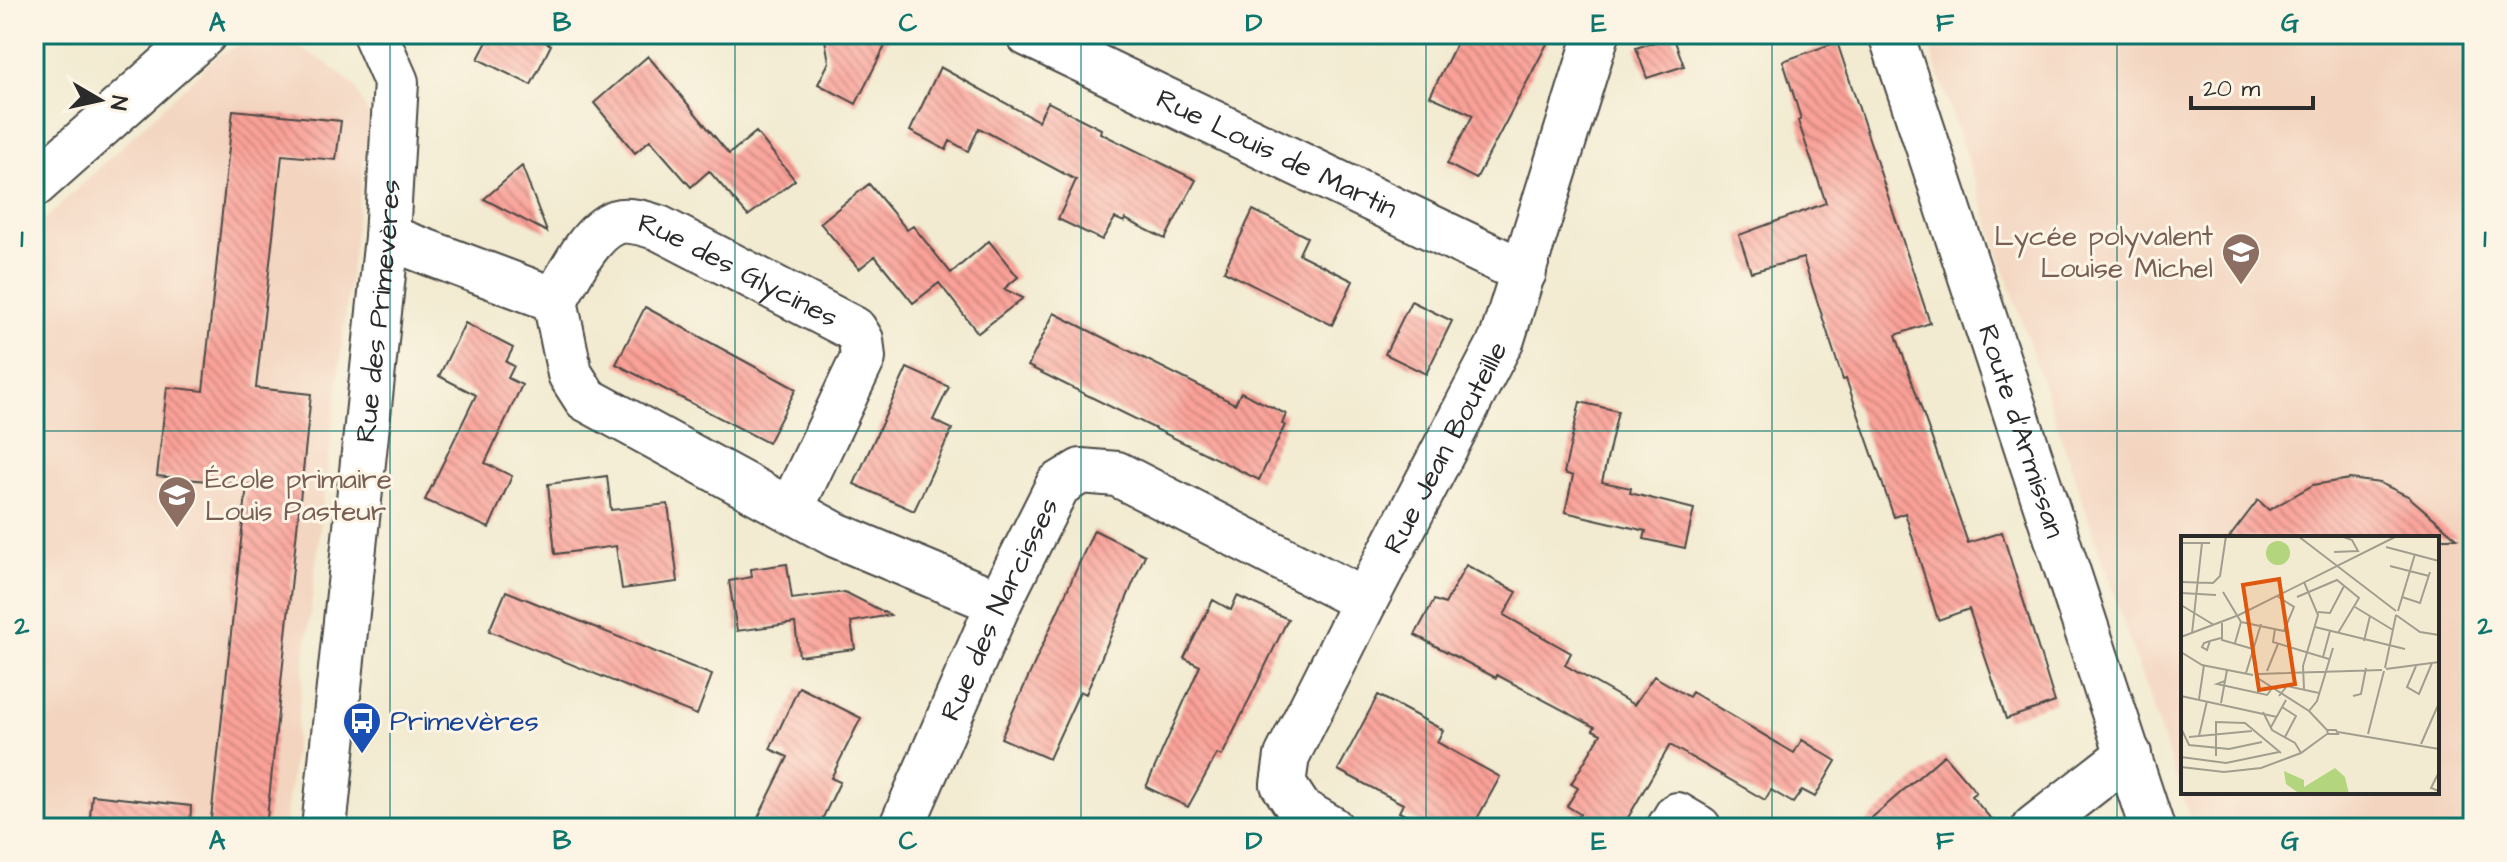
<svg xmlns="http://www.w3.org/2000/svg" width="2507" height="862" font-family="'Architects Daughter',sans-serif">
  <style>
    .built { fill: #f3d4bf; fill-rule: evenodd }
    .building { fill: url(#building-back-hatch) }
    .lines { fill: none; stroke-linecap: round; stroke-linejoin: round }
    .minor-casing { stroke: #494844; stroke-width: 48 }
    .minor { stroke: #fff; stroke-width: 44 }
    .grid { fill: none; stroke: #0f766e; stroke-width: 2; stroke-opacity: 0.55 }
    .labels { text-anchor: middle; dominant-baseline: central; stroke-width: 6; stroke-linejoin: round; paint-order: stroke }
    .street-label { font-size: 28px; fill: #2b2b2b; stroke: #fcf5e5 }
    .education-label { font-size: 28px; fill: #785e54; stroke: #fcf5e5; text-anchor: end }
    .transit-label { font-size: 28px; fill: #164399; stroke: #fcf5e5; text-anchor: start }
    .inset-road { fill: none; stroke: #a29e8f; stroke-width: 2 }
    .view { fill: #df570e; fill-opacity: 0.15; stroke: #df570e; stroke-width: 4 }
    .inset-edge { fill: none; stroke: #2b2b2b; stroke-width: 4 }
    .neatline { fill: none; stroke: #0f766e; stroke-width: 3 }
    .grid-label { font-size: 26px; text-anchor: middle; font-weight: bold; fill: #0f766e }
  </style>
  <defs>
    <pattern id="building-back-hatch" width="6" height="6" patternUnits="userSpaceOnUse" patternTransform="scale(2)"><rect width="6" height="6" fill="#faa198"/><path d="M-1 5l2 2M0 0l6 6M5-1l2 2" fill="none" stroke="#cb837c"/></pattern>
  </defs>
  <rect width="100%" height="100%" fill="#fcf5e5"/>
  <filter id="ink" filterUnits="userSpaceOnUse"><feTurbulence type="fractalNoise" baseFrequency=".0125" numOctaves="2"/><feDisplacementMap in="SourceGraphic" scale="16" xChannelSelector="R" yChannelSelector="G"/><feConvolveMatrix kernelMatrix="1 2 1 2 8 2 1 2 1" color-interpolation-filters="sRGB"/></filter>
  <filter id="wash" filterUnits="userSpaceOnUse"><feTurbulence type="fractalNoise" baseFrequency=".006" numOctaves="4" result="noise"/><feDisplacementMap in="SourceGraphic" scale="32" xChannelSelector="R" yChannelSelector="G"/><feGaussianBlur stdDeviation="1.8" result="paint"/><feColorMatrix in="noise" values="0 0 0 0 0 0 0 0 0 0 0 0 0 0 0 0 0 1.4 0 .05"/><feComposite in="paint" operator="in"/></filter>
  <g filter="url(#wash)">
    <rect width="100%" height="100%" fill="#f2ebd1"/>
    <path class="built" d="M1925,34H2473V828H2193ZM2183,538H2437V792H2183Z
      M256,37L292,44L325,62L354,85L369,116L285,828H34V230L218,55Z"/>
    <g id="blocks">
      <path class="building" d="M491,34H531L551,45L531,85L478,59Z
        M824,34H891L856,104L818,84L829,62Z
        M1461,34H1530L1548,42L1476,179L1447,164L1473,115L1430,96Z
        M1673,36L1684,66L1647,78L1636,48Z
        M1837,42L1930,323L1896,335L1968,543L2002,532L2055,702L2006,719L1969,609L1938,620L1905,513L1894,517L1846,379L1843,380L1803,258L1751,272L1739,235L1826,203L1798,121L1801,119L1783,61Z
        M648,56L729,154L756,132L795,180L748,216L709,171L691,187L650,140L635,153L594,103Z
        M940,67L1038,121L1048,102L1101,129L1100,133L1196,180L1165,239L1125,219L1124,222L1115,218L1102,240L1058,219L1076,180L979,128L968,151L950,141L946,150L910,131Z
        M233,110L341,121L336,160L282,155L256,388L311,394L266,828H210L247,485L157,476L167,387L203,391Z
        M522,166L547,232L484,199Z
        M869,184L907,230L913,226L951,273L989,241L1018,277L1004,289L1023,298L978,333L939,283L913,303L875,256L859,269L820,223Z
        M1253,210L1307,237L1299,254L1353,281L1332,325L1224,271Z
        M1411,301L1452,321L1426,374L1385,354Z
        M645,307L796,389L768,443L616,364Z
        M1054,313L1235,404L1241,392L1286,414L1282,424L1285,425L1259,480L1028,366Z
        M465,323L513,348L506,362L514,366L508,378L522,385L485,463L512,476L489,528L425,500L476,395L439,376Z
        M907,368L949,387L933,420L952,429L914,511L854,484Z
        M1580,402L1618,411L1602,482L1631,488L1630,493L1694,509L1685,548L1644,539L1646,531L1565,512L1573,476L1564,473Z
        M607,476L611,510L668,504L678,582L622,589L616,546L555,554L548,484Z
        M2350,479L2380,483L2408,496L2457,538H2229L2258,500L2269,510L2313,485Z
        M1094,530L1145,555L1086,694L1080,691L1049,759L1001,738Z
        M787,564L792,599L845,592L890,615L851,622L855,649L799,656L795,623L737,631L729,581L752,577L751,569Z
        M1466,565L1517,592L1504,615L1571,653L1565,665L1634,705L1654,676L1689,697L1692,692L1794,753L1802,740L1836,761L1815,797L1802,790L1793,803L1771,790L1765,800L1670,745L1622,828H1572L1580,814L1567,806L1578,788L1571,784L1601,734L1593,730L1595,727L1497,675L1496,678L1415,635L1434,600L1445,604Z
        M506,591L712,675L697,715L489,631Z
        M1237,596L1288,619L1222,756L1217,754L1188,807L1146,787L1200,666L1184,658L1213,600L1231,610Z
        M799,687L861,718L831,778L840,782L818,828H753L788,757L770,749Z
        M1378,695L1443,730L1437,742L1500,777L1472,828H1429L1399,812L1403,804L1338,770Z
        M1944,755L1976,792L1971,796L1999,828H1860Z
        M92,795L191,806L190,828H89Z"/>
    </g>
  </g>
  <g filter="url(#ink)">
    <use href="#blocks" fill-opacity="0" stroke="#494844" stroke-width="2"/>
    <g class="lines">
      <g class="minor-casing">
        <g id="minor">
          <path id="s1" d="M1028,34L1524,272"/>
          <path id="s2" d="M1891,34L2152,828"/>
          <path d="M34,185L204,34"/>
          <path d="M387,237L555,300L570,374L586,399L836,535L999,603"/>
          <path id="s3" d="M555,300C569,276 589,232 616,222C629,218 647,224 659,228L854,329L861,340L863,358L791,509"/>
          <path id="s4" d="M324,828L387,237L396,82L375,34"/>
          <path id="s5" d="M901,828L999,603L1058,485L1081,471L1117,474L1365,601"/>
          <path id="s6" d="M1331,828L1300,810L1283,784L1287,756L1365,601L1502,339L1597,34"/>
          <path d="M1669,828L1677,815L1699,828"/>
          <path d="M2034,828L2129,754"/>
        </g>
      </g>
      <use href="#minor" class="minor"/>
    </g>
  </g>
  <path class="grid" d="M390,34V828M735,34V828M1081,34V828M1426,34V828M1772,34V828M2117,34V828M34,431H2473"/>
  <defs>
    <g id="school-pin" transform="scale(2)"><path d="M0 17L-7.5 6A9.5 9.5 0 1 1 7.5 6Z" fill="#8d6e63" stroke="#fcf5e5"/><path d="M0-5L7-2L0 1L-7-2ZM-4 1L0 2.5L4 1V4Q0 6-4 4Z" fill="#fff"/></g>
    <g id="bus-pin" transform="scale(2)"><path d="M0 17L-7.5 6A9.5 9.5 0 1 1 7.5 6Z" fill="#1a4fb4" stroke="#fcf5e5"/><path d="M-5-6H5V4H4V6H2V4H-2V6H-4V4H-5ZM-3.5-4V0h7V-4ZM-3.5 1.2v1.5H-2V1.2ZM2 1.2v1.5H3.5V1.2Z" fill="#fff"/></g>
  </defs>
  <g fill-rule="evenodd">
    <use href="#school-pin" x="2241" y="252"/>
    <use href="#school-pin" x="177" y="495"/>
    <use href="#bus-pin" x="362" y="721"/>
  </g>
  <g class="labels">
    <g class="street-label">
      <text stroke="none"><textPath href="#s1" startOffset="276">Rue Louis de Martin</textPath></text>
      <text stroke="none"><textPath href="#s3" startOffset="234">Rue des Glycines</textPath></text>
      <text stroke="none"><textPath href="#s4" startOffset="520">Rue des Primevères</textPath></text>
      <text stroke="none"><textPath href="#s2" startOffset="418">Route d'Armissan</textPath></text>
      <text stroke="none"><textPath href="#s6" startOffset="442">Rue Jean Bouteille</textPath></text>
      <text stroke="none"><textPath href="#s5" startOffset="240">Rue des Narcisses</textPath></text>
    </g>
    <g class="education-label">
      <text x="2213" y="236">Lycée polyvalent<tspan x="2213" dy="32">Louise Michel</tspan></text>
      <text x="205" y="479" text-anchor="start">École primaire<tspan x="205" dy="32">Louis Pasteur</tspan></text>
    </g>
    <g class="transit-label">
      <text x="390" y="721">Primevères</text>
    </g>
  </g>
  <g transform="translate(2181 536)">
    <rect width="258" height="258" fill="#f2ebd1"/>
    <path d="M154,232L164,241L168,258H119L105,248L103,235L123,244V251Z" fill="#b2d57e"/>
    <path d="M85 17a12 12 0 1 1 24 0a12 12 0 1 1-24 0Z" fill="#b2d57e"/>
    <path class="inset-road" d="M117,0L215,75M0,7H29M205,11L258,25M153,16L177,15L171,4L160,0M209,30L248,40M0,46L32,47L39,40L45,0M42,56L60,86L54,107M0,57L35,59M116,61L156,44L178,62L157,97M221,61L239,67L249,36M0,69L33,89M174,71L212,94M217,75L234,18M137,76L149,77L163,50M215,79L239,96L258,99M60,86L103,95L113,71L96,60M41,87V104L72,113M134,91L224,113M94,93L92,106L148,123M11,97L21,7M0,101L58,79L216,0M29,105L26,114L21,111L23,107L29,105L40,102M183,105L189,80M0,116L21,129L72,139M142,121L149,95M235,130L226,151L238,158L251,127M204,132L215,79M205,133L258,126M86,135L97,108M65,137L80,88M77,138L201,134M75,141L128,175L146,194M44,145L36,148L86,159L90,154M123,153L122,130L137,79L123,46M0,160L96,181M98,160L106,150L138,157M172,160L180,158L185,132M18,163L23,129M40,167L46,134M101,171L115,180L104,201M128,175L136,165L152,112M82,176L91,194L114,207L120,217M90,191L105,164M0,192L8,209L48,213L81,206M146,194H155L157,198H147ZM157,196L258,213M187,198L203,135M18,200L26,165M8,201L71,195M240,208L258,167M35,220V186L64,187L100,217M0,221L45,227L98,216M0,231L43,236L80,232L120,217L146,198M258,236L250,252L258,255"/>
    <path class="view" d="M98,43L114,148L78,154L62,49Z"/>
    <rect width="258" height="258" class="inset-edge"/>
  </g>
  <rect width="2507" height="862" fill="none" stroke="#fcf5e5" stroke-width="88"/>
  <g transform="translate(100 100) rotate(99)" stroke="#fcf5e5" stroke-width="6" paint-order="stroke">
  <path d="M0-6L14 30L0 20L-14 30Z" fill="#2b2b2b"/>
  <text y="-12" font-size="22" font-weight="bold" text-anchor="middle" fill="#2b2b2b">N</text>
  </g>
  <path d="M2191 96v12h122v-12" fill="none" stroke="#2b2b2b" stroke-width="4"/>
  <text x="2203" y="96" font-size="24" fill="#2b2b2b" stroke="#fcf5e5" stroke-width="6" paint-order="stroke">20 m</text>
  <rect x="44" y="44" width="2419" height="774" class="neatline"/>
  <g class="grid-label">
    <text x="217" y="31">A</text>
    <text x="562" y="31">B</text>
    <text x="908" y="31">C</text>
    <text x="1254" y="31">D</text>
    <text x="1599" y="31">E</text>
    <text x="1945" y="31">F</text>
    <text x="2290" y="31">G</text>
    <text x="22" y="247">1</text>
    <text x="2485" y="247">1</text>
    <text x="22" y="634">2</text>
    <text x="2485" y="634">2</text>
    <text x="217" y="849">A</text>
    <text x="562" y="849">B</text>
    <text x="908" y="849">C</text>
    <text x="1254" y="849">D</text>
    <text x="1599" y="849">E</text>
    <text x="1945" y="849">F</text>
    <text x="2290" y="849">G</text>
  </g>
</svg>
